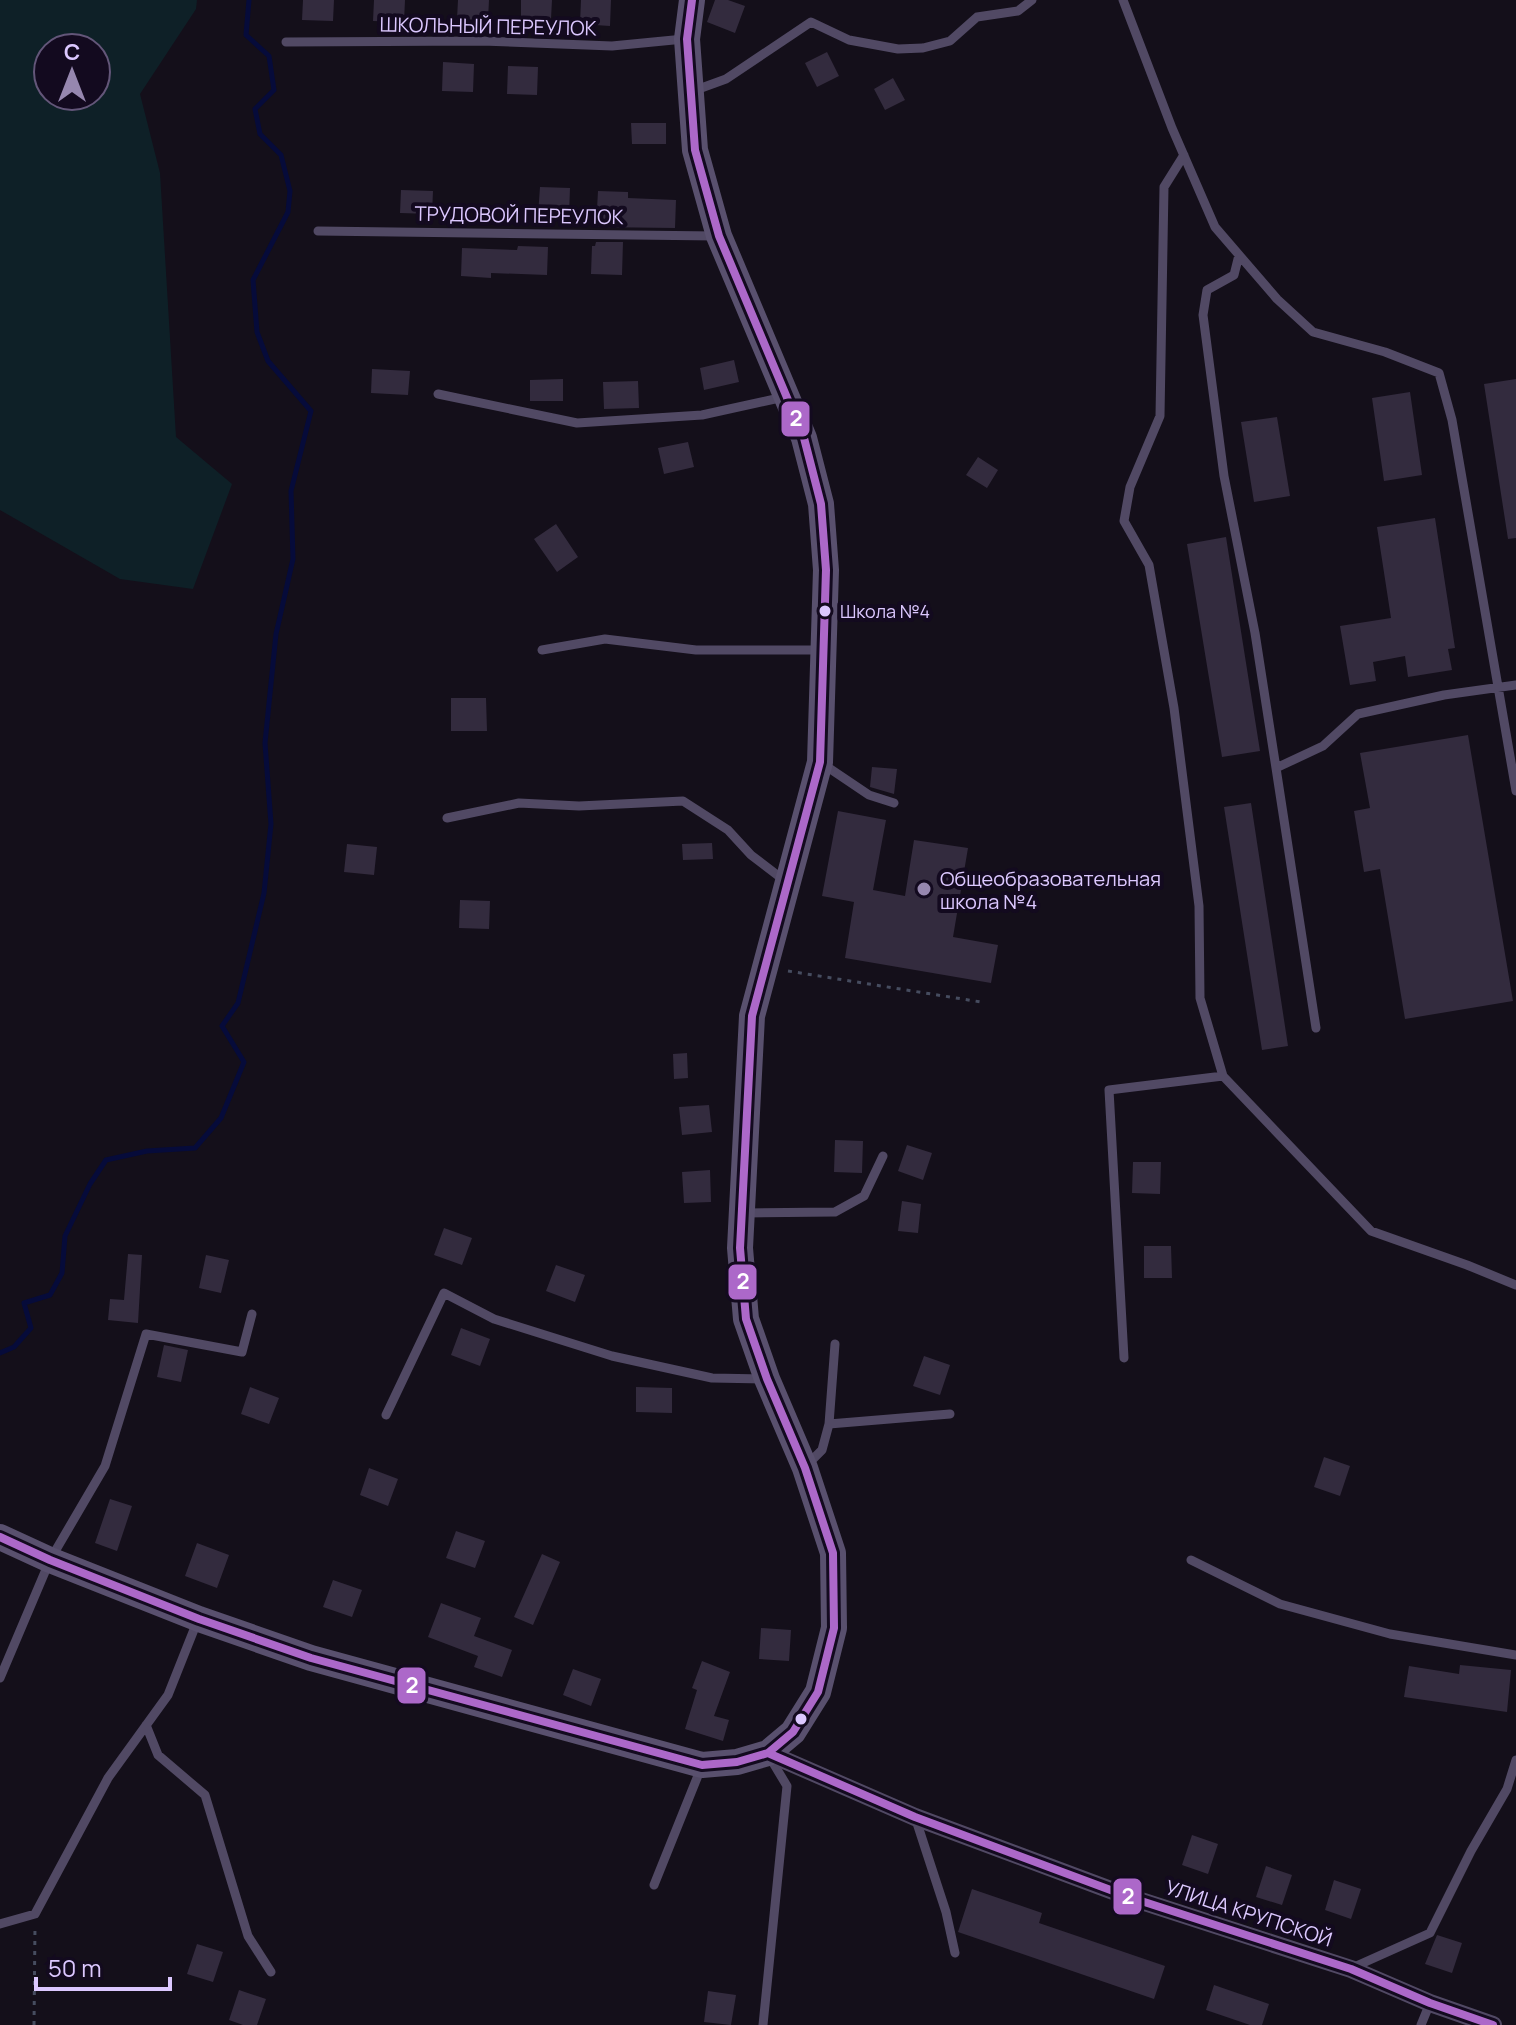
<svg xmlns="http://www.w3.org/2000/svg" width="1516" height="2025" font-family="Manrope,sans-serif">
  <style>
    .green { fill: #0e2027; fill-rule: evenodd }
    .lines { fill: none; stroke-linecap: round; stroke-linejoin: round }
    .stream { stroke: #060b3a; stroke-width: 5 }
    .building { fill: #332b3e }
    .path { stroke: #464c5f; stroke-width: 3; stroke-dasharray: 4 6; stroke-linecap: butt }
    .lane { stroke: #514964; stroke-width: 9 }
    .street { stroke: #514964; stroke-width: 18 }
    .secondary { stroke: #59506e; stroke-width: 26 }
    .bus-1-casing { stroke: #130a1f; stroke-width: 14 }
    .bus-1 { stroke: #ac68c9; stroke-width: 8 }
    .bus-dot { fill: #dcc8ff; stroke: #130a1f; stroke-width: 3 }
    .poi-dot { fill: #9687af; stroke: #130a1f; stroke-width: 3 }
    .labels { text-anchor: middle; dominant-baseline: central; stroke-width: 8; stroke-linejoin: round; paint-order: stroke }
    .bus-label { font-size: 18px; fill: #dcc8ff; stroke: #130a1f; text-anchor: start }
    .street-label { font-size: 20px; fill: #dcc8ff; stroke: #130a1f }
    .poi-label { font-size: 20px; fill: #dcc8ff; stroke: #130a1f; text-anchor: start }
    .line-badge { stroke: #130a1f; stroke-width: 3 }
    .badge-label { font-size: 22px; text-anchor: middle; font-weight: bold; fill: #fff }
  </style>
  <rect width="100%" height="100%" fill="#140f1a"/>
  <path class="green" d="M0,0H197L196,9L140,94L160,173L176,437L232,484L193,589L120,579L0,510ZM48,48H96V96H48Z"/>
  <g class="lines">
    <path class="stream" d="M0,1353L14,1347L31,1328L24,1303L50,1295L62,1273L65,1236L90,1184L106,1160L147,1151L195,1148L221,1118L244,1062L222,1026L238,1003L264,893L271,824L265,743L276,634L293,559L291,491L311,411L268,361L257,332L253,280L288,212L290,191L281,155L260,134L255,109L274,90L269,56L246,35L249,0"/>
  </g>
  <path class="building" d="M303,0H334L333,21L302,20Z
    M374,0H405L404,22L373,21Z
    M458,0H489L488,20L457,19Z
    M521,0H552L551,19L521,18Z
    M581,0H611L610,26L580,24Z
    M715,0H728L745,6L735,33L707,22Z
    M827,52L839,76L817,87L805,63Z
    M443,62L474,64L473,92L442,91Z
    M508,66L538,67L537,95L507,94Z
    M893,78L905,100L885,110L874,89Z
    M631,123H666V144H632Z
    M540,187L570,188L569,216L538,215Z
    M401,190L433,191L432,214L400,213Z
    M598,191L628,192V198L676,200L675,228L596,227Z
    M596,242H623L622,275L591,274L592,246H595Z
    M518,246L548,247L547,275L491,273V278L461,276L462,248L517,250Z
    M734,360L739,382L704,390L700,368Z
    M372,369L410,371L408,395L371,393Z
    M563,379V401H530V380Z
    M1516,379V538L1508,539L1484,384Z
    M638,381L639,408L604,409L603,382Z
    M1410,392L1422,475L1384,481L1372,398Z
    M1277,417L1290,496L1254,502L1241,422Z
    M688,442L694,467L664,474L658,448Z
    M978,457L998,470L987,488L966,475Z
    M1435,518L1455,648L1448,649L1452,670L1408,677L1405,656L1373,662L1376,681L1350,685L1340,626L1391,618L1377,527Z
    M556,524L578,557L557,572L534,539Z
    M1226,537L1260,751L1222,757L1187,544Z
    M451,698H486L487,731H451Z
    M1468,735L1513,1001L1405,1019L1380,869L1364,872L1354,811L1370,808L1360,753Z
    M872,767L897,769L894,794L870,787Z
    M1251,803L1288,1046L1262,1050L1224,807Z
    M838,811L886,820L873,890L905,896L914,840L968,848L953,937L998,945L991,983L845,958L854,902L822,896Z
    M712,843L713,859L683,860L682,844Z
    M347,844L377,847L374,875L344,872Z
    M460,900L490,901L489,929L459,928Z
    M687,1053L688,1078L674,1079L673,1054Z
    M709,1105L712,1132L682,1135L679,1107Z
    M835,1140L863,1141L862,1173L834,1172Z
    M907,1145L932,1153L923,1180L898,1171Z
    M1133,1162H1161L1160,1194L1132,1193Z
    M710,1170L711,1202L684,1203L682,1172Z
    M902,1201L921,1204L918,1233L898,1231Z
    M444,1228L472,1238L462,1265L434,1255Z
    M1144,1246H1171L1172,1278H1144Z
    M128,1254L142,1255L138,1323L108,1320L110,1299L124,1300Z
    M206,1255L229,1260L221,1293L199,1288Z
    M556,1265L585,1275L575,1302L546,1291Z
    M461,1328L490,1339L480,1366L451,1355Z
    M164,1345L188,1350L181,1382L157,1377Z
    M924,1356L950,1365L940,1395L913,1386Z
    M250,1387L279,1398L269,1424L241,1414Z
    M636,1387L672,1388V1413L636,1412Z
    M1324,1457L1350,1466L1340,1496L1314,1487Z
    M369,1468L398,1479L388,1506L360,1495Z
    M110,1499L132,1506L117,1551L95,1543Z
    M456,1531L485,1541L475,1568L446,1558Z
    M197,1543L229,1555L217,1588L185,1576Z
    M542,1554L560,1562L533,1625L514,1617Z
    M333,1580L362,1590L352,1617L323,1607Z
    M441,1603L481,1618L474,1636L512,1650L502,1677L474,1667L478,1656L428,1637Z
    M761,1628L791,1630L789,1661L759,1659Z
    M702,1661L730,1672L714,1716L729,1720L723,1741L685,1729L697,1690L692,1688Z
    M1460,1665L1511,1670L1507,1712L1404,1697L1409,1666L1459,1674Z
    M573,1669L601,1679L591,1706L563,1695Z
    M1192,1835L1218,1844L1208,1874L1182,1865Z
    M1266,1866L1292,1875L1282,1905L1256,1897Z
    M1334,1880L1361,1889L1351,1919L1325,1910Z
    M972,1889L1042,1913L1039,1923L1165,1966L1154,1999L958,1932Z
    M1437,1935L1462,1943L1452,1973L1425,1964Z
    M197,1944L223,1952L213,1982L187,1974Z
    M1214,1985L1269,2004L1262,2025H1250L1206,2010Z
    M239,1990L266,1999L257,2025H243L229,2020Z
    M708,1991L736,1995L731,2025L704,2022Z"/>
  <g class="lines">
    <path class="path" d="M788,971L981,1002
      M34,2025L35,1926"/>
    <path class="lane" d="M1123,0L1172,128L1215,227L1277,299L1313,332L1385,352L1439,373L1452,420L1516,791
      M286,42L482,41L612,46L684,39
      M693,91L726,79L811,22L849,40L898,49L923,48L950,41L977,17L1018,11L1032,0
      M1184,155L1164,187L1160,416L1130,487L1124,521L1149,565L1174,708L1199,906L1200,998L1223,1076L1371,1231L1467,1265L1516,1285
      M318,231L716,236
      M1239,255L1234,275L1207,290L1203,315L1224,476L1255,633L1276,768
      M438,394L577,423L702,415L784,397
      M542,650L605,639L696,650H822
      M823,764L869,795L894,803
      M447,818L519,803L579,806L683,801L728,830L751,855L785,881
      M1316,1028L1276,768L1323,746L1358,714L1444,695L1516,685
      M744,1213L835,1212L864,1196L883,1156
      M1124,1358L1109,1090L1223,1076
      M386,1415L444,1293L494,1319L612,1356L712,1378L764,1379
      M829,1424L835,1344
      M808,1464L822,1450L829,1424L950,1414
      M1191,1560L1280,1604L1390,1634L1516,1655
      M0,1678L50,1560L105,1466L146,1334L242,1352L252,1314
      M146,1725L158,1755L205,1795L248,1936L271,1972
      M916,1820L946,1912L955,1953
      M654,1885L701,1768
      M0,1924L35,1914L108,1778L168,1695L197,1622
      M1354,1967L1430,1933L1471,1851L1507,1789L1516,1760
      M763,2025L787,1786L769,1756
      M1421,2025L1430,2003"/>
    <path class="street" d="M768,1753L915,1817L1132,1898L1351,1969L1430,2003L1493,2025"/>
    <path class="secondary" d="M0,1537L50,1560L199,1619L311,1658L702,1765L737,1762L768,1753L793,1732L818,1692L834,1628L833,1553L805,1468L767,1379L746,1319L740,1248L752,1016L820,762L826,570L821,504L804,438L719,236L695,150L687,39L692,0"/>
    <g class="bus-1-casing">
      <path id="bus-1" d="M0,1537L50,1560L199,1619L311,1658L702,1765L737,1762L768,1753L793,1732L818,1692L834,1628L833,1553L805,1468L767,1379L746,1319L740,1248L752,1016L820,762L826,570L821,504L804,438L719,236L695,150L687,39L692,0
        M768,1753L915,1817L1132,1898L1351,1969L1430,2003L1493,2025"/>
    </g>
    <use href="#bus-1" class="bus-1"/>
  </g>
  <g class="bus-dot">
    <circle cx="825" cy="611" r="7"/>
    <circle cx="801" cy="1719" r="7"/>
  </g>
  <circle class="poi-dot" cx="924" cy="889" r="8"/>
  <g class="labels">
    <g class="bus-label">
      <text x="840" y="611">Школа №4</text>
    </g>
    <g class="street-label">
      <text transform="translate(488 26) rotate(1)">ШКОЛЬНЫЙ ПЕРЕУЛОК</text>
      <text transform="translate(519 215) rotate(1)">ТРУДОВОЙ ПЕРЕУЛОК</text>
      <text transform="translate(1249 1913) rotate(18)">УЛИЦА КРУПСКОЙ</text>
    </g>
    <g class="poi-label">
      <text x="940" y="878">Общеобразовательная<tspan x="940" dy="23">школа №4</tspan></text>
    </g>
  </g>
  <g class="line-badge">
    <rect x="780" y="400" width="31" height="38" rx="8" fill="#ac68c9"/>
    <rect x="727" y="1263" width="31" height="38" rx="8" fill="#ac68c9"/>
    <rect x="396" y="1666" width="31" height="39" rx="8" fill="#ac68c9"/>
    <rect x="1112" y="1877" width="31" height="39" rx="8" fill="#ac68c9"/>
  </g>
  <g class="badge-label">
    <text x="796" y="426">2</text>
    <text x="743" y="1289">2</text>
    <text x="412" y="1693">2</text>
    <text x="1128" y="1904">2</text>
  </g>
  <g transform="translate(72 72)"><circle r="38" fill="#130a1f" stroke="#635679" stroke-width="2"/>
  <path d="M0-6L14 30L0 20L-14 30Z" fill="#9687af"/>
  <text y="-12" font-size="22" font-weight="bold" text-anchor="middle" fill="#dcc8ff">С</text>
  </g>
  <path d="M36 1977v12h134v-12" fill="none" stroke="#dcc8ff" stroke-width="4"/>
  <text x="48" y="1977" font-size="24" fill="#dcc8ff" stroke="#130a1f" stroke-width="6" paint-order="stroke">50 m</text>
</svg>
